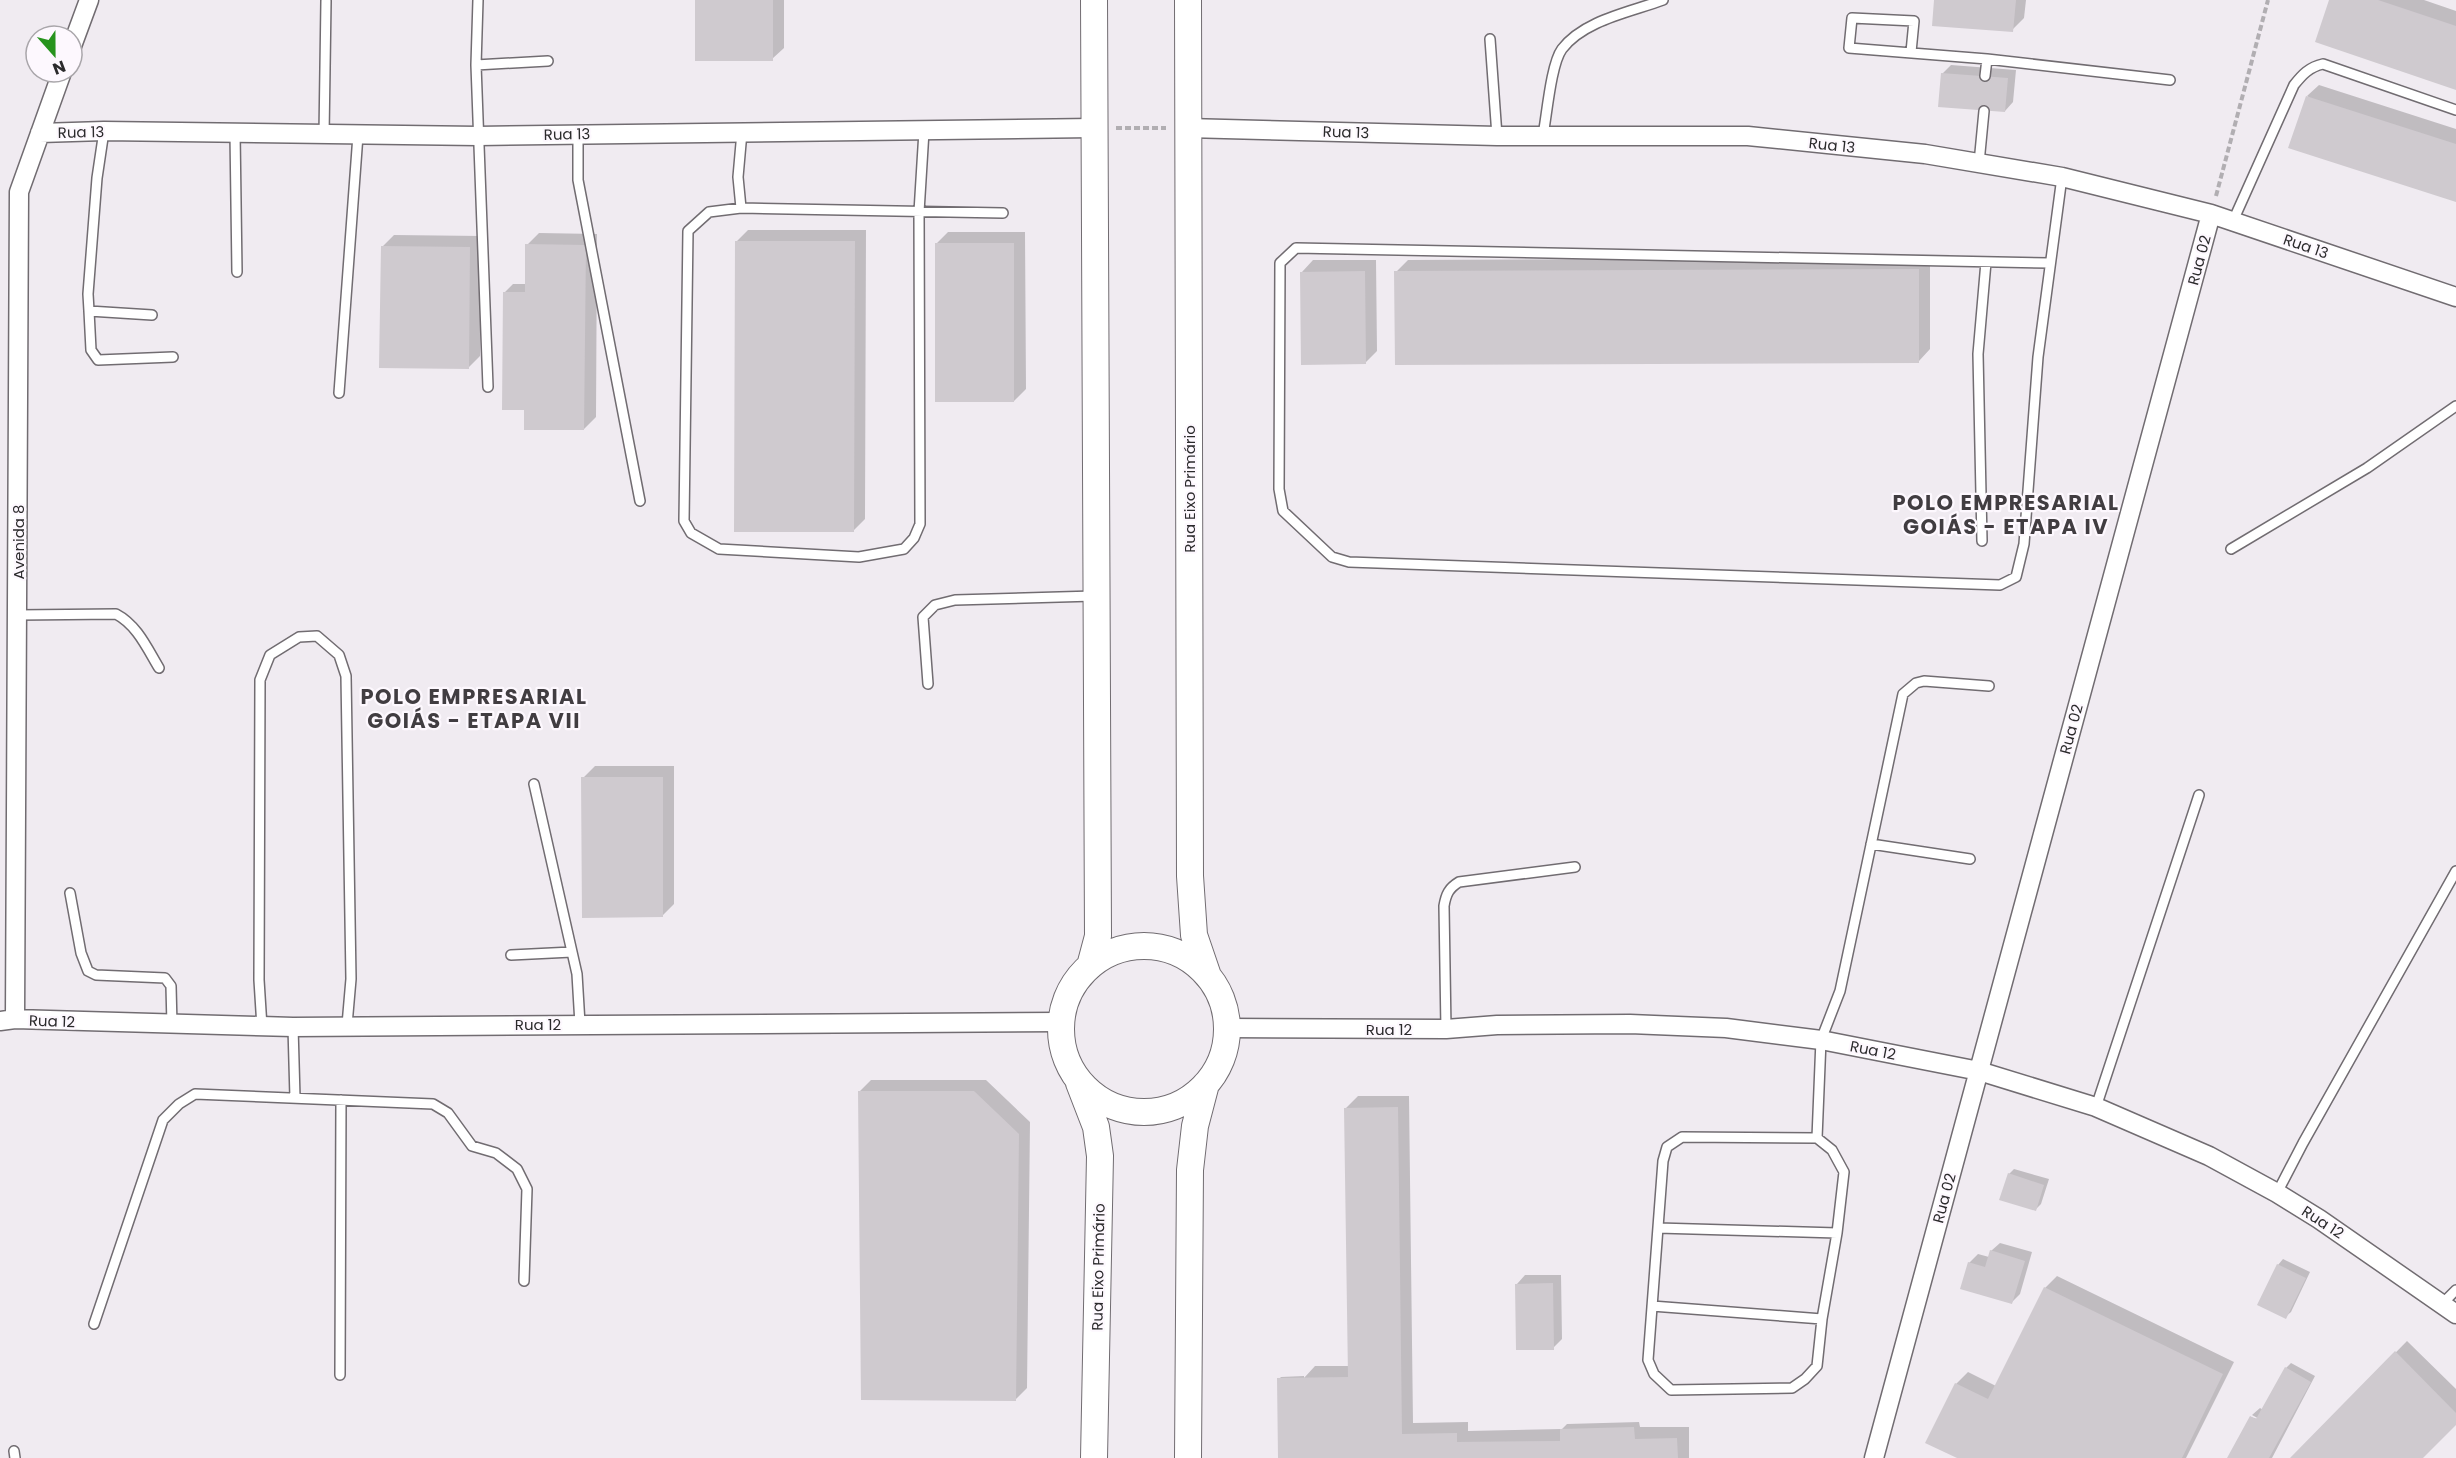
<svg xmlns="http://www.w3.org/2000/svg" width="2456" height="1458" font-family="Poppins,sans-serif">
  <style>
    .shadow { fill: #0003 }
    .building { fill: #cfcacf }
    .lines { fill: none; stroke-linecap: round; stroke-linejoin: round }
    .lane-casing { stroke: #716c71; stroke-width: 12 }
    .street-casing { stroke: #716c71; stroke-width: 21 }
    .secondary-casing { stroke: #716c71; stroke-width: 28 }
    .path { stroke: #b1aeb2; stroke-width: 4; stroke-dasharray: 6 3; stroke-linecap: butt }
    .lane { stroke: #fff; stroke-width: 9 }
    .street { stroke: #fff; stroke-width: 18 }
    .secondary { stroke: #fff; stroke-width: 26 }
    .labels { text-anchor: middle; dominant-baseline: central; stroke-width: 4.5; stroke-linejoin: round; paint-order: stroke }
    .street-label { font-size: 15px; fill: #2b2a2c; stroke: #fdf8fe }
    .district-label { font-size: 21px; font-weight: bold; letter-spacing: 1.5px; fill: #413d41; stroke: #fdf8fe }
  </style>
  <rect width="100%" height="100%" fill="#f0ebf1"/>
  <path class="shadow" d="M696,0H784V48L772,59Z
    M1936,0H2026L2024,18L2012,30Z
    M2331,0H2424L2456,11V88Z
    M1951,65L2016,70L2013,102L2005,111L1942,74Z
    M2319,85L2456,129V200L2307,96Z
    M748,230H866L865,519L853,531L736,242Z
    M948,232H1025L1026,389L1014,401L936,244Z
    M539,233L597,234L596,417L584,429L526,409L504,293L513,284H527V245Z
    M394,235L482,236L480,356L468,368L382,247Z
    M1930,258V349L1919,361L1396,272L1408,260Z
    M1313,260H1376L1377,351L1366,362L1302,272Z
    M595,766H674V904L663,915L583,778Z
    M871,1080H986L1030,1122L1027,1388L1016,1399L859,1092Z
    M1358,1096H1409L1413,1423L1468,1422V1431L1562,1429L1567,1424L1639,1422L1640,1427H1689V1458H1280L1279,1379L1281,1377L1304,1376V1378L1315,1366H1349L1346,1108Z
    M2014,1169L2049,1179L2041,1204L2036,1209L2009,1174Z
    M2000,1243L2032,1252L2020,1294L2011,1303L1969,1263L1978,1254L1989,1257L1991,1251Z
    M2283,1259L2310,1272L2291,1312L2285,1317L2278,1265Z
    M1525,1275H1561L1562,1339L1553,1348L1517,1284Z
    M2057,1276L2234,1362L2186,1458H1960L1956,1384L1968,1372L1996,1386L2045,1288Z
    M2407,1341L2456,1389V1423L2422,1458H2292Z
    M2291,1363L2315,1376L2272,1458H2229L2251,1417L2263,1421L2252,1415L2260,1408L2263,1410L2286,1368Z"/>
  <path class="building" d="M695,0H773V61H695Z
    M1934,0H2016L2013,32L1932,26Z
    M2329,0H2378L2456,26V90L2315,42Z
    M1941,73L2008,78L2005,112L1938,107Z
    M2306,96L2456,144V202L2288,148Z
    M735,241H855L854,532H734Z
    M935,243H1014V402H935Z
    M525,244L586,245L584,430H524V410H502L503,292H525Z
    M381,246L470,247L469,369L379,368Z
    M1919,269V363L1395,365L1394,271Z
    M1365,271L1366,364L1301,365L1300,272Z
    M581,777H663V917L582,918Z
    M858,1091H974L1019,1134L1016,1401L861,1400Z
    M1398,1107L1402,1434L1457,1433V1442L1560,1441V1429L1634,1427L1635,1439L1677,1438L1678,1458H1278L1277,1378L1348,1377L1344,1108Z
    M2008,1173L2044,1185L2036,1211L1999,1200Z
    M1990,1250L2025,1261L2012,1304L1960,1289L1968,1262L1985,1267Z
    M2277,1264L2306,1278L2286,1319L2257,1305Z
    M1553,1283L1554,1350H1516L1515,1284Z
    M2044,1287L2223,1374L2182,1458H1957L1925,1443L1955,1383L1988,1399Z
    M2395,1351L2456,1413V1425L2423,1458H2290Z
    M2285,1367L2311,1382L2269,1458H2227L2250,1416L2256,1419Z"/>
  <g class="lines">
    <g class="lane-casing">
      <path id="lane" d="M1490,39L1497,136
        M1911,52L1914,21L1852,18L1849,48L1987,59
        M476,65L478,0
        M1985,76L1987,59L2170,80
        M104,131L97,178L88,294L89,311L152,315
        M924,131L919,212L920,524L914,538L904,549L859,557L719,549L691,533L684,521L688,231L709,212L741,208L1003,213
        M235,133L237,272
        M578,133V180L640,501
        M324,135L326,1
        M1543,135C1547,114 1551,64 1562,49C1584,20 1631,12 1663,0
        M1979,163L1984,111
        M741,208L738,177L742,132
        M2233,221L2294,85C2302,75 2309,67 2323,64L2456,110
        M2049,263L1296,248L1280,263L1279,489L1283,511L1332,557L1349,562L2000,585L2016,577L2024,544L2038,357L2062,177
        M89,311L91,350L98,360L173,357
        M488,387L476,65L548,61
        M339,393L358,135
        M1982,541L1978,354L1986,262
        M2231,549L2367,468L2456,406
        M18,615L116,614C137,625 147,648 159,668
        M928,684L923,617L935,605L955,600L1094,596
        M534,784L577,974L580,1024
        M1871,844L1970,859
        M70,893L81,953L88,971L96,975L165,978L171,986L172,1025
        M511,955L572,952
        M262,1027L259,980L260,680L270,655L299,637L317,636L339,655L346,676L351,979L347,1025
        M293,1027L295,1098
        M1446,1029L1444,906C1446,894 1449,888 1459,882L1575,867
        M2096,1107L2199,795
        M1682,1137L1817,1138L1832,1150L1844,1172L1837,1233L1822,1319L1817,1366L1805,1379L1792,1388L1671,1390L1654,1374L1648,1360L1663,1161L1667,1147Z
        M1817,1138L1821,1040L1840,991L1903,694L1916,683L1924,681L1989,686
        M2277,1193L2303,1143L2456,871
        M1658,1228L1837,1233
        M2443,1303L2456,1290
        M1652,1306L1822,1319
        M94,1324L163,1120L179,1104L195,1094L433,1104L448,1113L472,1146L496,1153L517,1169L527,1189L524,1281
        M340,1375L341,1100
        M14,1451L15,1458"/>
    </g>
    <g class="street-casing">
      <path id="street" d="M72,46L89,0
        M1187,128L1497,136H1748L1925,154L2062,177L2211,214L2456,297
        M40,133L104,131L478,136L1093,128
        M15,1019L19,192L62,72
        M0,1021L15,1019L293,1027L1061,1022
        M1227,1028L1446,1029L1497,1025L1630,1024L1726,1028L1821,1040L1979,1071L2096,1107L2209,1156L2277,1193L2319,1219L2456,1314
        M1874,1458L2211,214"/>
    </g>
    <g class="secondary-casing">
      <path id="secondary" d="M1188,0L1190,876L1194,935L1208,976
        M1061 1029a83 83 0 1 1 166 0a83 83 0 1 1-166 0Z
        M1090,966L1098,936L1094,0
        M1079,1083L1096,1127L1100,1156L1094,1458
        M1188,1458L1190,1170L1195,1126L1206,1084"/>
    </g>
    <path class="path" d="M1116,128H1166
      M2216,196L2268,0"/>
    <use href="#lane" class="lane"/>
    <use href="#street" class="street"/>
    <use href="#secondary" class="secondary"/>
  </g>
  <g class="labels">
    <g class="street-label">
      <text transform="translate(81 132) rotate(-1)">Rua 13</text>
      <text transform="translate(1346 132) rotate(2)">Rua 13</text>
      <text transform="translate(567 134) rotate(-1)">Rua 13</text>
      <text transform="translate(1832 145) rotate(6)">Rua 13</text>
      <text transform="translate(2306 246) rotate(19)">Rua 13</text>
      <text transform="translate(2199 260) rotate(-75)">Rua 02</text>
      <text transform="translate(1189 489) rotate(-90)">Rua Eixo Primário</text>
      <text transform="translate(18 542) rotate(-90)">Avenida 8</text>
      <text transform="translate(2071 729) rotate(-75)">Rua 02</text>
      <text transform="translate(52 1021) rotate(2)">Rua 12</text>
      <text x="538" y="1024">Rua 12</text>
      <text x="1389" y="1029">Rua 12</text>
      <text transform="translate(1873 1050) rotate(11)">Rua 12</text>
      <text transform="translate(1944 1198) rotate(-75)">Rua 02</text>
      <text transform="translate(2323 1222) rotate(33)">Rua 12</text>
      <text transform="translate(1098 1267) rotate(-89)">Rua Eixo Primário</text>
    </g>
    <g class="district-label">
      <text x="2006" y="502">POLO EMPRESARIAL<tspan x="2006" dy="24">GOIÁS - ETAPA IV</tspan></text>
      <text x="474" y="696">POLO EMPRESARIAL<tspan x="474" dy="24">GOIÁS - ETAPA VII</tspan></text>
    </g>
  </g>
  <g transform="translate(54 54) rotate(159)"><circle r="28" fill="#fdf8fe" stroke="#a9a6aa" stroke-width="1.5"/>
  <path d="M0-4.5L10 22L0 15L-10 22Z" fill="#27941d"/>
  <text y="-9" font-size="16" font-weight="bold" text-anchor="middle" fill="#2b2a2c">N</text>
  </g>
</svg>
